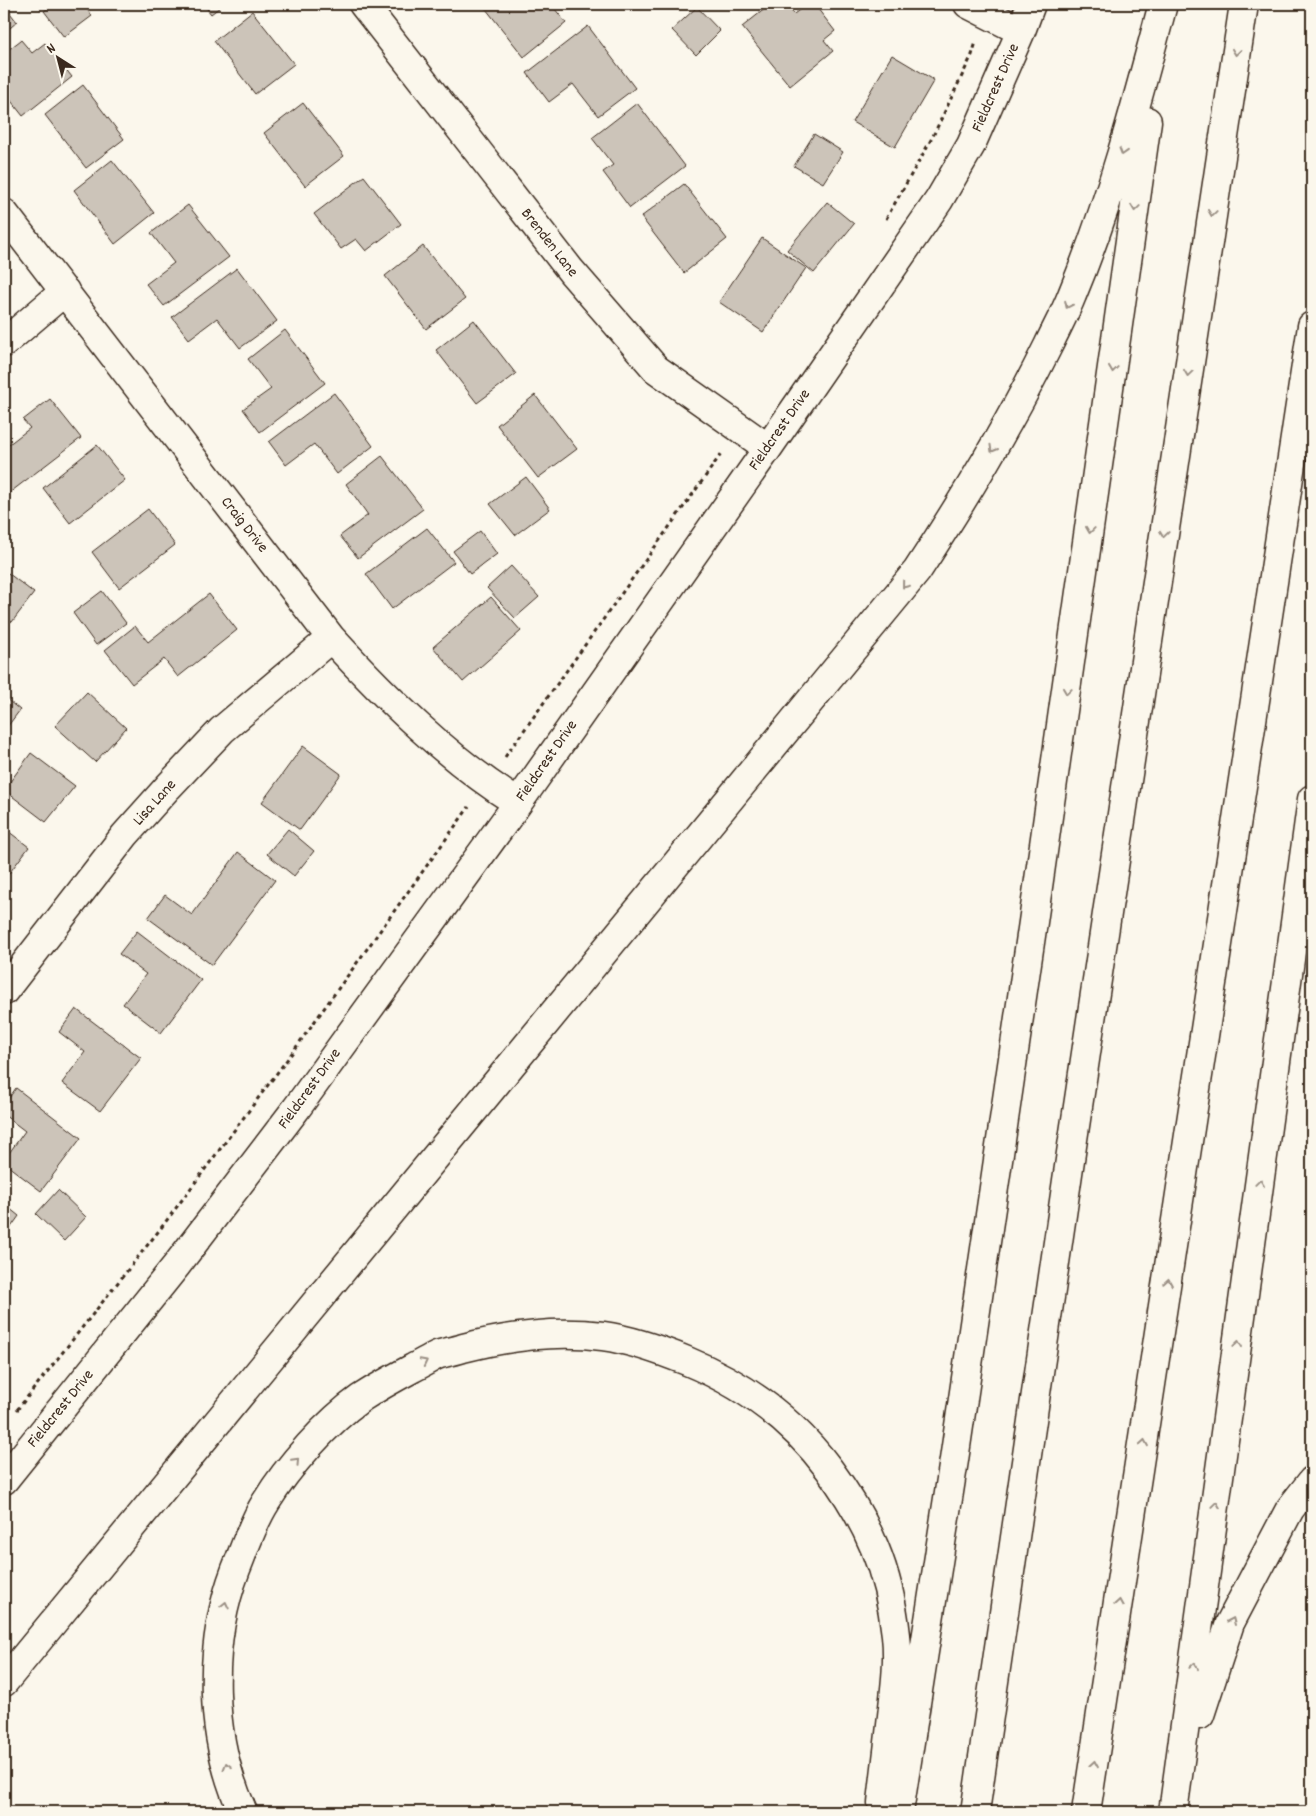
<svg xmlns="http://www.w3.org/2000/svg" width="1316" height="1816" font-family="Dekko,sans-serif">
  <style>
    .building { fill: #ccc4b9; stroke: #3b2a1e }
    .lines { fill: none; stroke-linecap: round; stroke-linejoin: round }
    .minor-casing { stroke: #3b2a1e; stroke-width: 31 }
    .motorway-casing { stroke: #3b2a1e; stroke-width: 31 }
    .path { stroke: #3b2a1e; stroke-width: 3; stroke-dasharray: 4 4; stroke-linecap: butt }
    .minor { stroke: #fbf7ec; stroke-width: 28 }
    .motorway { stroke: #fbf7ec; stroke-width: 28 }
    .oneway { stroke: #9b9085 }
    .labels { text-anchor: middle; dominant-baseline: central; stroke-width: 4.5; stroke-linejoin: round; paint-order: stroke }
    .street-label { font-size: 16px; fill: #3b2a1e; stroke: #fbf7ec }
  </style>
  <rect width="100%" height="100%" fill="#fbf7ec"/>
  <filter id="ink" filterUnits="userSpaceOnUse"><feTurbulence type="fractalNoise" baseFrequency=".02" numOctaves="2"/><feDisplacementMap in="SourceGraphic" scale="10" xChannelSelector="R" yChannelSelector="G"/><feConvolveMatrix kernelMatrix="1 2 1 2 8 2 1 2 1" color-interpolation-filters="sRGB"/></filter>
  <g filter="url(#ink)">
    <path class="building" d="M54,4H83L92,16L64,37L44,11Z
      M203,4H224L211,14Z
      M482,4H551L566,23L524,57Z
      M771,4H785L794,14L807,4H814L835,31L824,40L833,51L790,86L742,27Z
      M4,5L17,22L4,33Z
      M697,7L720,31L696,55L672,30Z
      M252,11L294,64L255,94L214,41Z
      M588,26L635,88L598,116L573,84L549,102L527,73Z
      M21,40L32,53L45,43L72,77L23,116L4,92V53Z
      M892,55L934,80L895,147L852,122Z
      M83,85L124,139L86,168L45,115Z
      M303,103L344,156L305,186L264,133Z
      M637,103L685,166L630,208L603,172L613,165L592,138Z
      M814,134L843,152L823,183L794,166Z
      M112,160L154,213L115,244L74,190Z
      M364,176L401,224L366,251L356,239L341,249L314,214Z
      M684,184L727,239L684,273L641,217Z
      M827,202L854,224L814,273L787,250Z
      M188,205L229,257L164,306L146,284L174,263L151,233Z
      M762,238L806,268L763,332L719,302Z
      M423,246L465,299L426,329L385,276Z
      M237,268L277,321L240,348L217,318L189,339L172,317Z
      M474,320L516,374L477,403L436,350Z
      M285,330L325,383L260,432L243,409L271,389L248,359Z
      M334,393L373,446L337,474L314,444L286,465L269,442Z
      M535,395L577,449L538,478L497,425Z
      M50,399L81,438L4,497V448L30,428L23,420Z
      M97,445L125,480L70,523L43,488Z
      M382,456L423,509L358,558L340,536L368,515L346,484Z
      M526,477L550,509L515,535L490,504Z
      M148,509L175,545L119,588L92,552Z
      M427,528L454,562L392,609L366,574Z
      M480,531L497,554L470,574L453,551Z
      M511,566L539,597L515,618L487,588Z
      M4,570L34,593L12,622L4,616Z
      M102,591L126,623L96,645L73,613Z
      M209,594L237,630L178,677L164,659L132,684L105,650L135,626L148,642Z
      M491,597L521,631L463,682L433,647Z
      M87,692L126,728L95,762L55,726Z
      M4,697L20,710L4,731Z
      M303,746L341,774L300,830L262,802Z
      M31,753L75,786L46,822L4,790Z
      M4,828L29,847L4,880Z
      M288,829L314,851L294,876L267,854Z
      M238,852L275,880L212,965L148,918L165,895L192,915Z
      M137,931L201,980L161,1033L123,1004L146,974L119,954Z
      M76,1009L141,1058L100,1111L62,1083L85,1052L59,1032Z
      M16,1088L81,1138L41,1191L4,1163V1160L25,1131L4,1115V1105Z
      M58,1190L86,1217L64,1241L36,1214Z
      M4,1204L19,1216L4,1237Z"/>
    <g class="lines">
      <g class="minor-casing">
        <path id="minor" d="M363,4L571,271L656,369L768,448
          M968,4L1021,31
          M4,213L331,638C387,699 448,759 518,803
          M4,343L65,291
          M4,991L125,835L168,787L222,730L331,638
          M4,1480L176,1266L296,1109L518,803L768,448L939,200L971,145L1021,31L1031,4"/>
      </g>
      <g class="motorway-casing">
        <path id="motorway" d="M4,1682L917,571C965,498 1009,425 1048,346C1056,329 1065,313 1072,295C1111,201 1137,102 1163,4
          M1200,1715L1230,1623L1290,1509L1312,1481
          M243,1812C209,1738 207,1645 236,1569C245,1547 253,1522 266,1502C288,1466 327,1422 361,1398C378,1387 396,1377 413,1368C421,1364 429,1359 437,1355C446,1352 455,1351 463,1348C509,1336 556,1330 603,1336C632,1340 660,1350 687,1361C745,1385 792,1419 829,1469C868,1522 889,1570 896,1635C899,1662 895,1689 892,1716C889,1745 885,1774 882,1803L884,1812
          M899,1812L954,1460L1033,922L1147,121
          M975,1812L1072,1146L1244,4
          M1086,1812L1312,326
          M1173,1812L1312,799"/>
      </g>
      <path class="path" d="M886,219L932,138L972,55L976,42
        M505,757L722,453
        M17,1410L161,1228L292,1053L469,807"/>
      <use href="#minor" class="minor"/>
      <use href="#motorway" class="motorway"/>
    </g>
    <defs><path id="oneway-chevron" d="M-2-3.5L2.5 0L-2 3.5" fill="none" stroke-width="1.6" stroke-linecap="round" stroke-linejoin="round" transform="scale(1.25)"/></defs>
    <g class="oneway">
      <use href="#oneway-chevron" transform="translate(1236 52) rotate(98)"/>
      <use href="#oneway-chevron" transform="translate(1123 152) rotate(107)"/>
      <use href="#oneway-chevron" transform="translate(1135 208) rotate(98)"/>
      <use href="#oneway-chevron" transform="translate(1212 213) rotate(98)"/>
      <use href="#oneway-chevron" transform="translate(1068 305) rotate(116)"/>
      <use href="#oneway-chevron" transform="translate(1113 369) rotate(98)"/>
      <use href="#oneway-chevron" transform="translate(1188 373) rotate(98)"/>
      <use href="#oneway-chevron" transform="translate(993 449) rotate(120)"/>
      <use href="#oneway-chevron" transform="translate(1090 530) rotate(98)"/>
      <use href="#oneway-chevron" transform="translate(1164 534) rotate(98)"/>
      <use href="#oneway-chevron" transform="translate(905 585) rotate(129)"/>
      <use href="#oneway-chevron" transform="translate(1067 691) rotate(98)"/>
      <use href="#oneway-chevron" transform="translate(1260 1183) rotate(-82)"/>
      <use href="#oneway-chevron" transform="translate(1168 1282) rotate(-81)"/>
      <use href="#oneway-chevron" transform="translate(1238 1344) rotate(-82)"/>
      <use href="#oneway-chevron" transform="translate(424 1362) rotate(-27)"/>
      <use href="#oneway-chevron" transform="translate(1144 1443) rotate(-81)"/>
      <use href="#oneway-chevron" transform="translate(296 1461) rotate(-47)"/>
      <use href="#oneway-chevron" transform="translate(1216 1505) rotate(-82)"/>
      <use href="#oneway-chevron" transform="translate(1119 1603) rotate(-81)"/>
      <use href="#oneway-chevron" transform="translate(225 1605) rotate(-77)"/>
      <use href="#oneway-chevron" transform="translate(1232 1621) rotate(-66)"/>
      <use href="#oneway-chevron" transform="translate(1194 1666) rotate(-82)"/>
      <use href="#oneway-chevron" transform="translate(1094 1764) rotate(-81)"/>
      <use href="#oneway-chevron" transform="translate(227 1766) rotate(-106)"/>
    </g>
  </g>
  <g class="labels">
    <g class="street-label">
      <text transform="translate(996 88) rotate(-66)">Fieldcrest Drive</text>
      <text transform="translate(549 243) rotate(52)">Brenden Lane</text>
      <text transform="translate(780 430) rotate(-55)">Fieldcrest Drive</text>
      <text transform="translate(244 525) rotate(52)">Craig Drive</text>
      <text transform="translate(547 761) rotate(-55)">Fieldcrest Drive</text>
      <text transform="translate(155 803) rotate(-48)">Lisa Lane</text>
      <text transform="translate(310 1089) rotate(-54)">Fieldcrest Drive</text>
      <text transform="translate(61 1409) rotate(-51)">Fieldcrest Drive</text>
    </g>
  </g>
  <rect width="1316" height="1816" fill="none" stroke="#fbf7ec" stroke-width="20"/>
  <rect x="10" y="10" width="1296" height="1796" fill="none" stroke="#3b2a1e" stroke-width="2" filter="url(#ink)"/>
  <g transform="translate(58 58) rotate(324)" stroke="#fbf7ec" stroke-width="4" paint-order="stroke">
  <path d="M0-4L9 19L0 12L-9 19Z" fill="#3b2a1e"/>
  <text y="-8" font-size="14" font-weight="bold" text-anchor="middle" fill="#3b2a1e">N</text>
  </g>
</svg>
